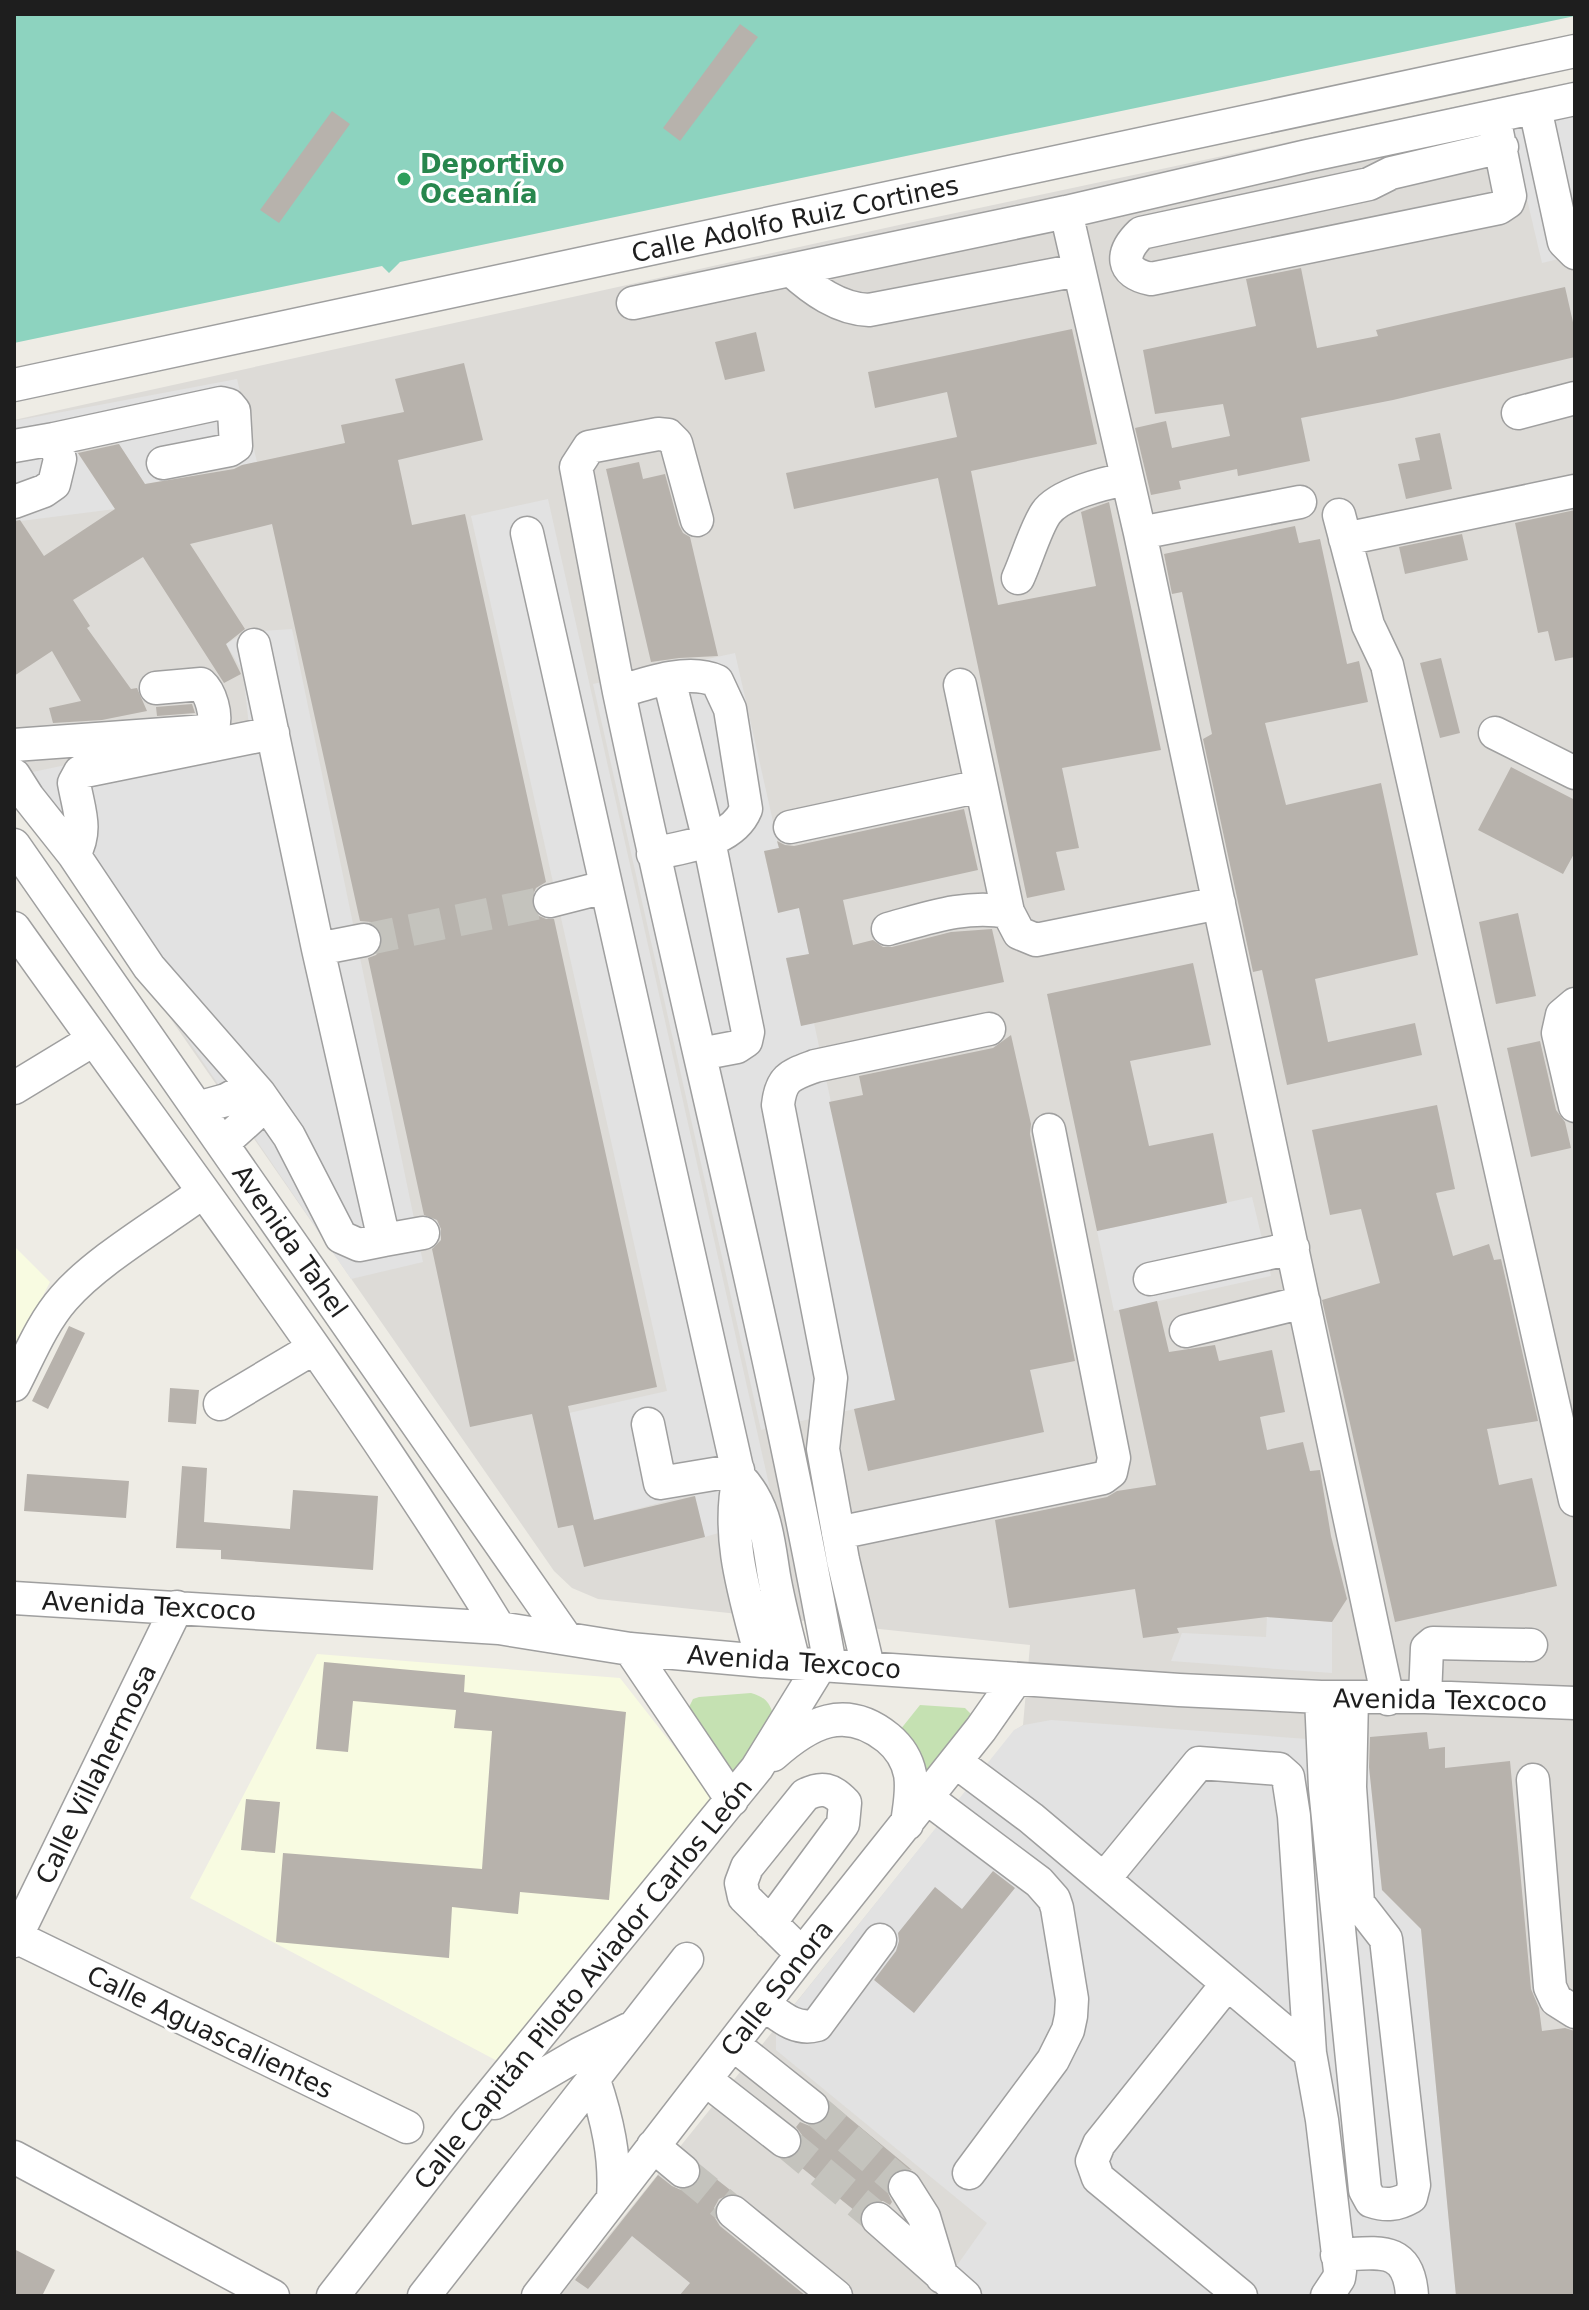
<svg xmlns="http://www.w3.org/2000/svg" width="1589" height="2310" font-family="'DejaVu Sans',sans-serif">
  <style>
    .education { fill: #f8fbe1 }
    .airport { fill: #dddbd7 }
    .grass { fill: #c5e1b2 }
    .pitch { fill: #8dd3bf }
    .parking { fill: #e2e2e2 }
    .building { fill: #b7b2ac }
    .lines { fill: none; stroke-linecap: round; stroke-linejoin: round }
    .minor-tunnel { stroke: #c4c3bd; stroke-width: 32; stroke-dasharray: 32 16; stroke-linecap: butt }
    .minor-casing { stroke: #9f9f9f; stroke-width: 35 }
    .minor { stroke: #fff; stroke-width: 32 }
    .leisure-dot { fill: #2e9e5b; stroke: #fff; stroke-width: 3 }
    .labels { text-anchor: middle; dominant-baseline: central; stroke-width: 6; stroke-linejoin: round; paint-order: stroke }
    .leisure-label { font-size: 26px; font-weight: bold; fill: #27864d; stroke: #fff; text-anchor: start }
    .street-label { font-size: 26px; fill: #1e1e1e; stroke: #fff }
  </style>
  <rect width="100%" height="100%" fill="#eeece5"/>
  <path class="education" d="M14,1246L50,1282L14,1352Z
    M317,1654L620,1678L714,1798L503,2064L190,1898Z"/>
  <path class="airport" d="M1575,81V2296H560L986,1766L1015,1730L1023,1725L1030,1645L598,1599L572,1588L554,1571L14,793V420L899,225Z"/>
  <path class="grass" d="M751,1693C764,1697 769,1701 773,1714L734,1778L688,1709L693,1699L699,1697Z
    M920,1705L965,1708L974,1717L924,1780L896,1735Z"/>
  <path class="pitch" d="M14,14H1575V16L400,262L389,273L382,266L14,343Z"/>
  <path class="parking" d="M1575,112V255L1542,263L1510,127Z
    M237,379L257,462L145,484L109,430L75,449L115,509L21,521L14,525V421Z
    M548,499L776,1516L705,1537L694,1494L594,1520L569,1413L667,1391L471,516Z
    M292,629L423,1262L351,1279L14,785V776L249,726L243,672L226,644L246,632Z
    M735,653L779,848L764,852L778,912L799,908L809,954L786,959L801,1025L814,1023L895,1400L761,1430L593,684Z
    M1252,1197L1271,1276L1114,1311L1097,1231Z
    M1267,1617L1332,1622V1673L1171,1661L1182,1633L1266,1637Z
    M1051,1720L1321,1740L1366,1737L1382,1890L1421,1929L1456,2296H986L953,2271L987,2223L776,2050V2028L1014,1730L1024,1725Z"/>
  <path class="building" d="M740,24L758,37L680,141L663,128Z
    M332,111L350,124L279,223L260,210Z
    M1301,268L1317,348L1378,336L1376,330L1565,287L1575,331V357L1393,400L1301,418L1310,461L1238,476L1237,469L1179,481L1181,489L1151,495L1135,428L1166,421L1172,448L1230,436L1223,404L1155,414L1143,350L1256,326L1246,279Z
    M1072,329L1097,444L971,471L998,605L1096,586L1081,512L1109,502L1161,750L1062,768L1079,848L1056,852L1065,890L1027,898L938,478L794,509L786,473L957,437L947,392L875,408L868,372Z
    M756,332L765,371L725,380L715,342Z
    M464,363L483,440L398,460L412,525L465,514L546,882L536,888L532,897V905L537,915L546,919H554L657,1387L568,1406L594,1520L695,1496L705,1537L584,1567L573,1525L558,1528L532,1414L470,1427L432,1249L441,1240V1229L437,1220L424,1215L368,958L376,955L382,947V936L379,928L371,922L360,921L272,524L190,544L245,629L226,644L241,674L224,683L143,557L73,600L90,626L87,628L131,689L137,688L147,711L102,720L53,723L49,708L81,701L52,651L14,676V521L20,520L44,556L115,509L78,453L119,444L145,484L234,469L242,465L345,443L341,425L404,412L395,379Z
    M1440,433L1452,489L1406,499L1398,464L1420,460L1415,438Z
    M639,462L643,479L665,474L679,525L683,533L690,537L718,656L679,658L651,662L606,469Z
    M1575,510V657L1555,661L1548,631L1538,633L1515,523Z
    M1295,526L1299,543L1320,539L1347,664L1359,661L1368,702L1265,723L1286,805L1381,783L1418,955L1315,979L1328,1042L1415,1023L1422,1055L1287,1085L1262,970L1253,972L1203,739L1212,734L1182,592L1172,594L1164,554Z
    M1462,534L1468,560L1405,574L1399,547Z
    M1441,658L1460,733L1440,738L1420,663Z
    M192,704L195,713L157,716L156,707Z
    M1511,767L1575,800V852L1563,874L1478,830Z
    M964,809L978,870L843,900L853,945L873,940L883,947H892L951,932L992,929L1004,982L801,1026L786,958L809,954L799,908L778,913L764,851L779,848L777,841L785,845L794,846Z
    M1518,913L1536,996L1496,1004L1479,922Z
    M1193,963L1211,1045L1130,1061L1149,1146L1213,1133L1227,1203L1097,1231L1047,994Z
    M1011,1035L1031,1124L1030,1134L1075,1361L1030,1370L1044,1432L868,1471L854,1409L895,1400L829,1102L863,1095L859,1076L993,1048Z
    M1540,1041L1556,1110L1565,1122L1571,1148L1531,1157L1507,1048Z
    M1437,1105L1455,1189L1436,1193L1453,1256L1489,1244L1494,1260L1501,1259L1538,1421L1487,1429L1499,1485L1532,1478L1557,1586L1395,1622L1322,1300L1380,1283L1361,1209L1330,1215L1312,1130Z
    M1157,1301L1169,1352L1215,1345L1219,1361L1272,1350L1285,1412L1260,1417L1267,1450L1303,1442L1310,1471L1320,1470L1331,1536L1347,1599L1332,1622L1267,1617L1177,1628L1179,1633L1143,1638L1135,1589L1009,1608L995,1520L1107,1497L1117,1491L1156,1485L1119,1310Z
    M69,1326L85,1333L48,1409L32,1401Z
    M170,1388L199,1390L196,1424L168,1422Z
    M182,1466L207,1468L204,1522L290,1529L293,1490L378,1496L373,1570L221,1559V1550L176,1548Z
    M27,1474L129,1481L126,1518L24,1511Z
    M324,1662L465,1675L464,1692L626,1712L609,1900L520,1892L518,1914L452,1907L449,1958L276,1942L283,1853L482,1869L492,1731L454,1728L456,1710L353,1701L348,1752L316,1749Z
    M1427,1732L1429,1749L1445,1747V1768L1510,1761L1531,1989L1539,2008L1542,2031L1565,2028L1575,2031V2296H1456L1421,1929L1382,1890L1369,1767L1370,1737Z
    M246,1799L280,1802L275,1853L241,1850Z
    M993,1871L1015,1888L914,2013L874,1980L896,1951L899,1941L898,1933L935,1887L962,1909Z
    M830,2102L912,2170L903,2168L896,2171L889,2178L886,2189L892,2202L890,2205L883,2201H873L864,2206L860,2215L791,2159L798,2153L803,2144L802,2135L796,2127L800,2122L810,2126L820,2124L827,2118Z
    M701,2167L734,2193L719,2199L714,2208L715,2218L720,2226L806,2296H679L690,2283L632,2236L588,2289L575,2280L658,2175L672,2186L681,2190L689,2189L698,2182Z
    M14,2249L55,2270L42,2296H14Z"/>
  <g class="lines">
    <path class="minor-tunnel" d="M364,940L550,901
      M812,2107L905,2187
      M784,2141L878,2219
      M683,2171L733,2212"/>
    <g class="minor-casing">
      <path id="minor" d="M1535,108L1564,242L1575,253
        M1494,117L1510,196L1508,202L1499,208L1151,279C1120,273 1120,253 1141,233L1369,184L1391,173L1502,147
        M791,270C813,290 839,309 869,310L1078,270
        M633,303L1066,212
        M14,385L1575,51
        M1518,413L1575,398
        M54,439L221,403L229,405L234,411L236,446L230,450L163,463
        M14,446L54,439L60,459L54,484L44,491L14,502
        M1339,515L1368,625L1387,665L1575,1500
        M527,533L739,1477C725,1539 747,1601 762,1661
        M1140,533L1300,502
        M1345,539L1575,491
        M1018,578C1026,561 1036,527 1046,513C1059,494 1105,483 1127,479
        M669,679L709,841L748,1032L746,1041L737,1047L700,1054
        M960,685L1008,912
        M619,692L576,467L589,447L658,434L668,435L676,443L697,520
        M1495,733L1575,773
        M14,745L206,731L213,727C217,715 211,693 201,684L156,688
        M14,775L28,797L74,855L149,967L259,1093L289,1136L341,1237L359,1245L384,1240L318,949L254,645
        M790,827L981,786
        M14,845L566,1638
        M653,854C685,846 732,843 746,809L730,709L717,681C689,668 647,683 619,692C687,1017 771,1338 830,1665
        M74,855C88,830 79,811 74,783L80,772L273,733
        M550,901L605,887
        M14,928C178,1159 351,1386 499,1628
        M888,929C928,918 967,904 1008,912L1019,933L1036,940L1219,903
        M318,949L364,940
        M1575,1004L1562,1015L1558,1033L1575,1106
        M14,1088L93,1040
        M197,1108L226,1100L239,1093H259
        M222,1144L253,1116L259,1093
        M384,1240L423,1233
        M1150,1279L1293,1248
        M1186,1331L1304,1302
        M14,1385C29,1356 42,1323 64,1298C97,1260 161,1223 203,1192
        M220,1404L314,1348
        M648,1424L660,1483L738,1470
        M739,1477C766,1505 768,1539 774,1576C779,1605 787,1634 794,1663
        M838,1533L1103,1478L1111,1472L1114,1458L1049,1130
        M14,1598L499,1628L630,1649L762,1661L1179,1690L1321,1697H1425L1575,1703
        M630,1649L732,1800
        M868,1667L843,1560L823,1449L831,1378L778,1105C781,1077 791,1075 815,1066L989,1029
        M1321,1697L1325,1788L1365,2190L1371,2201C1386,2206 1397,2205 1411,2197L1414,2185L1386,1939L1358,1903L1350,1787L1352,1698
        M1425,1697L1427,1648L1433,1643L1531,1645
        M1388,1699L1140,533L1066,212L1307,156L1575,99
        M773,1755C809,1723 845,1703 888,1738C900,1748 907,1759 910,1774C913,1791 909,1807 907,1824
        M956,1762L1031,1818L1310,2053L1322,2120L1340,2271L1339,2278L1327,2296
        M1533,1780L1550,1987L1556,2000L1575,2012
        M927,1798L1039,1882L1054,1899L1057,1908L1072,1999L1071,2016L1068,2030L1053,2060L969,2173
        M1104,1879L1199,1763L1279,1769L1288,1777L1294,1816L1310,2053
        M770,1923L843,1824L845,1803C832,1789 822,1786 805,1795L747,1867L741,1883L744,1897L802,1954
        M14,1936L407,2127
        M14,1941L177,1607
        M1227,1984L1099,2144L1092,2161L1098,2178L1241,2296
        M765,2005C781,2017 796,2031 817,2025L880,1940
        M734,2045L812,2107
        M594,2080C607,2119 616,2157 613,2198
        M706,2080L784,2141
        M495,2103L579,2054L629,2029
        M653,2146L683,2171
        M14,2157L273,2296
        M905,2187L924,2217L942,2277
        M733,2212L836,2296
        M878,2219L965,2296
        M1337,2255C1377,2253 1409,2244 1412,2296
        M333,2296L469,2121L757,1768L821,1664
        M424,2296L687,1959
        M538,2296L802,1954L981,1729L1016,1679"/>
    </g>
    <use href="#minor" class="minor"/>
  </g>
  <circle class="leisure-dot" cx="404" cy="179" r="8"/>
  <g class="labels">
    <g class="leisure-label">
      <text x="420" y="164">Deportivo<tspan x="420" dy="30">Oceanía</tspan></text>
    </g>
    <g class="street-label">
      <text transform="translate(795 219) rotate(-12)">Calle Adolfo Ruiz Cortines</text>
      <text transform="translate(290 1241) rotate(55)">Avenida Tahel</text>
      <text transform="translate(149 1606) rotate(3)">Avenida Texcoco</text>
      <text transform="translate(794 1662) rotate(4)">Avenida Texcoco</text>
      <text transform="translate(1440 1700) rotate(1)">Avenida Texcoco</text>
      <text transform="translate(96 1774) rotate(-64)">Calle Villahermosa</text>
      <text transform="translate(583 1984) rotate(-51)">Calle Capitán Piloto Aviador Carlos León</text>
      <text transform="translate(777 1988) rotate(-52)">Calle Sonora</text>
      <text transform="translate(210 2032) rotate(26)">Calle Aguascalientes</text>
    </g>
  </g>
  <rect width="1589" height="2310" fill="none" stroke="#1e1e1e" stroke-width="32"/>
</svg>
